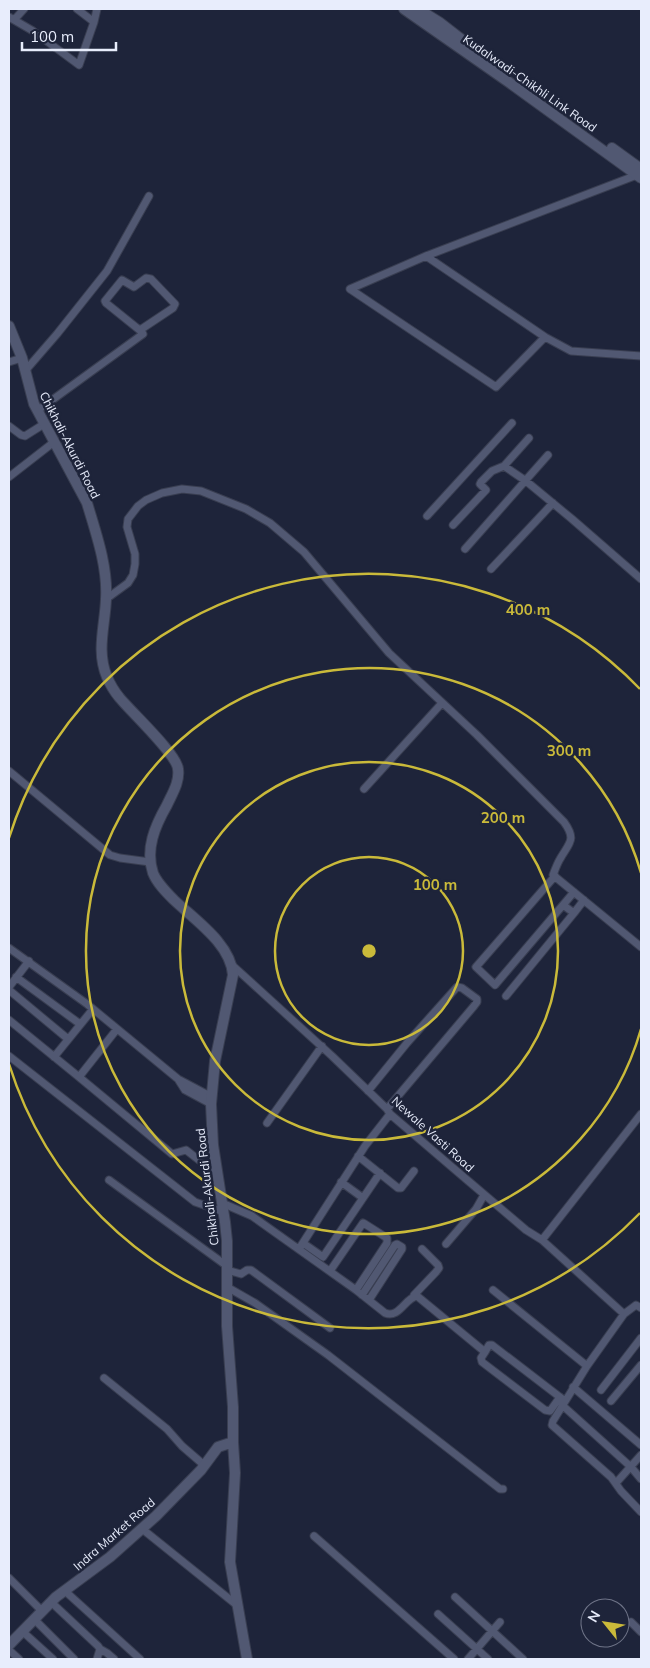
<svg xmlns="http://www.w3.org/2000/svg" width="650" height="1668" font-family="Mulish,sans-serif">
  <style>
    .lines { fill: none; stroke-linecap: round; stroke-linejoin: round }
    .street-casing { stroke: #393e51; stroke-width: 9 }
    .secondary-casing { stroke: #393e51; stroke-width: 12 }
    .street { stroke: #515872; stroke-width: 7 }
    .secondary { stroke: #515872; stroke-width: 10 }
    .ring { fill: none; stroke: #caba3a; stroke-width: 2.5 }
    .labels { text-anchor: middle; dominant-baseline: central; stroke-width: 5; stroke-linejoin: round; paint-order: stroke }
    .street-label { font-size: 12px; fill: #e8edfc; stroke: #1e243a }
    .centre { fill: #caba3a; stroke: #1e243a; stroke-width: 2.5 }
    .ring-label { font-size: 15px; text-anchor: middle; font-weight: bold; fill: #caba3a; stroke: #1e243a; stroke-width: 5; stroke-linejoin: round; paint-order: stroke }
  </style>
  <rect width="100%" height="100%" fill="#1e243a"/>
  <g class="lines">
    <g class="street-casing">
      <path id="street" d="M77,9L94,22L97,9
        M9,17L33,31L79,65L94,22
        M14,20L24,9
        M350,289L496,387L545,337L426,256
        M350,289L426,256L637,175
        M545,337L571,351L641,356
        M9,362L22,358
        M25,371L57,334L107,271L149,196
        M37,411L143,334L142,332L106,303L105,301L122,280L134,287L146,278L151,279L175,304L173,308L140,330
        M9,426L21,435L25,436L44,424
        M504,466L526,481L572,519L641,579
        M9,477L54,442
        M427,516L512,423
        M453,525L486,490L480,484L481,482L492,471L504,466L529,438
        M465,549L548,455
        M491,569L553,503
        M106,599L128,583L133,575L135,564V554L127,527L128,519L138,506L146,500L162,493L182,489L201,491L246,509L270,523L304,552L389,653L477,735L564,822C577,840 569,843 560,859C557,864 555,870 553,875L641,947
        M9,771L110,855L120,858L150,862
        M364,789L442,703
        M555,876L476,967L495,985L563,905
        M574,913L584,900
        M9,948L87,1004L178,1079L212,1097
        M232,965L332,1056L387,1109L390,1114L466,1179L526,1230L542,1240L624,1314
        M16,977L80,1024
        M9,987L29,961
        M9,990L68,1039
        M506,996L574,913L563,905L574,892
        M9,1020L79,1077L117,1029
        M9,1056L195,1202L224,1212
        M54,1057L93,1009
        M79,1077L172,1154L186,1150L217,1174
        M178,1079L185,1090L211,1104
        M368,1091L407,1043L457,987L462,988L477,999V1002L474,1006L387,1109
        M267,1123L322,1046
        M358,1156L398,1188H401L414,1171
        M109,1180L227,1266
        M341,1182L363,1198
        M222,1203L252,1216L356,1290L385,1313C399,1319 405,1298 417,1296L485,1352L489,1345H492L565,1401
        M542,1240L641,1114
        M303,1243L323,1257L380,1173
        M446,1244L476,1209L484,1195
        M299,1249L365,1146L390,1114
        M227,1270L241,1274L247,1270H251L330,1328
        M330,1271L363,1223L365,1224L387,1238V1243L356,1290
        M227,1287L255,1303L328,1355L500,1489H503
        M493,1290L587,1366L624,1314L636,1305L641,1308
        M362,1295L395,1245L397,1244L402,1247V1249L369,1300
        M414,1295L436,1272L439,1268L438,1265L422,1249
        M485,1352L481,1358L482,1362L545,1410L550,1411L560,1397
        M587,1366L553,1421L552,1425L611,1477L621,1491L641,1512
        M104,1378L167,1429L182,1446L204,1465
        M573,1387L641,1445
        M601,1390L641,1338
        M611,1401L641,1365
        M562,1405L631,1467L641,1479
        M616,1483L641,1455
        M141,1528L238,1606
        M314,1536L454,1659
        M9,1578L42,1611
        M65,1591L140,1659
        M455,1597L523,1659
        M51,1602L98,1646L100,1649L97,1659
        M438,1614L488,1659
        M34,1619L74,1659
        M631,1622L641,1632
        M22,1631L53,1659
        M100,1649L107,1653L114,1659
        M9,1650L19,1659
        M468,1659L500,1622"/>
    </g>
    <g class="secondary-casing">
      <path id="secondary" d="M404,9L510,83L641,178
        M418,9L439,22L488,60
        M612,148L641,169
        M9,326L22,358L34,404L87,503C96,533 108,567 106,599C105,626 96,651 107,677C110,684 114,691 119,697C130,711 177,754 178,769C180,782 172,794 167,805C155,826 145,849 153,873C157,883 166,892 174,900C195,920 231,944 233,975L215,1061L211,1104L213,1145L225,1222L227,1241V1326L233,1407V1442L235,1473L230,1562L247,1659
        M9,1645L56,1597L110,1557L156,1516L201,1470L218,1447L233,1442"/>
    </g>
    <use href="#street" class="street"/>
    <use href="#secondary" class="secondary"/>
  </g>
  <g class="ring">
    <circle cx="369" cy="951" r="94"/>
    <circle cx="369" cy="951" r="189"/>
    <path d="M641 1029A283 283 0 1 1 641 873"/>
    <path d="M640 1213A377 377 0 0 1 9 1064M9 838A377 377 0 0 1 640 689"/>
  </g>
  <g class="labels">
    <g class="street-label">
      <text transform="translate(530 83) rotate(35)">Kudalwadi-Chikhli Link Road</text>
      <text transform="translate(70 445) rotate(63)">Chikhali-Akurdi Road</text>
      <text transform="translate(433 1134) rotate(42)">Newale Vasti Road</text>
      <text transform="translate(207 1187) rotate(-97)">Chikhali-Akurdi Road</text>
      <text transform="translate(114 1534) rotate(-41)">Indra Market Road</text>
    </g>
  </g>
  <circle cx="369" cy="951" r="8" class="centre"/>
  <g class="ring-label">
    <text x="528" y="615">400 m</text>
    <text x="569" y="756">300 m</text>
    <text x="503" y="823">200 m</text>
    <text x="435" y="890">100 m</text>
  </g>
  <rect width="650" height="1668" fill="none" stroke="#e8edfc" stroke-width="20"/>
  <g transform="translate(605 1623) rotate(300)"><circle r="24" fill="#1e243a" stroke="#6f7488"/>
  <path d="M0-4L9 19L0 12L-9 19Z" fill="#caba3a"/>
  <text y="-8" font-size="14" font-weight="bold" text-anchor="middle" fill="#e8edfc">N</text>
  </g>
  <path d="M22 42v8h94v-8" fill="none" stroke="#e8edfc" stroke-width="2.5"/>
  <text x="30" y="42" font-size="15" fill="#e8edfc" stroke="#1e243a" stroke-width="4" paint-order="stroke">100 m</text>
</svg>
